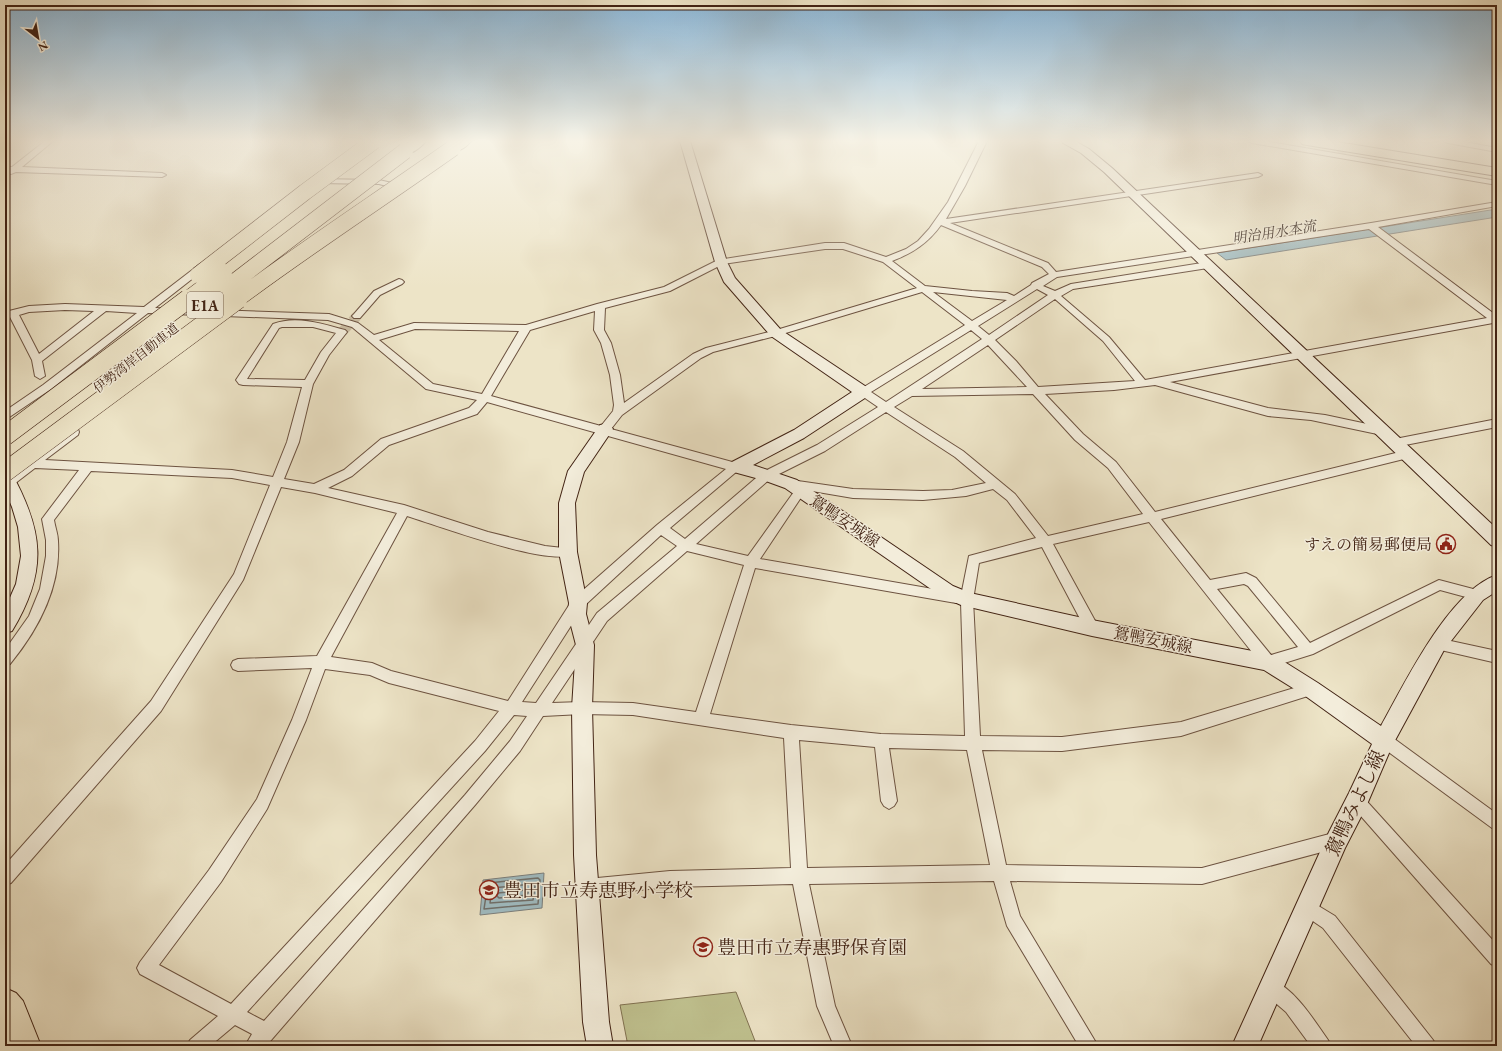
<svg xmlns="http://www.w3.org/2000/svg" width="1502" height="1051" font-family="'EB Garamond','Noto Serif JP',serif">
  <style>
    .green { fill: #c0c290; stroke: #817252 }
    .water { fill: #9fbbc1; stroke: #7a7e7c }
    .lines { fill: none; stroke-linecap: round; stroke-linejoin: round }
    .shore { stroke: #706f6a; stroke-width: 1.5 }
    .street-tunnel-far1 { stroke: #cbbda3; stroke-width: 8; stroke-dasharray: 8 4; stroke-linecap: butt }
    .street-tunnel { stroke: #cbbda3; stroke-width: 10; stroke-dasharray: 10 5; stroke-linecap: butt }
    .street-casing { stroke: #6d5341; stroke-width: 2 }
    .secondary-casing { stroke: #422314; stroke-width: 2 }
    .highway-casing { stroke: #422314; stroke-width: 2 }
    .street { fill: #f3eddb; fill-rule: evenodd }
    .secondary { fill: #f3eddb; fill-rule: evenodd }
    .highway { fill: #ede4c7; fill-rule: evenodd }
    .highway-bridge-far1-casing { stroke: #422314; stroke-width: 17; stroke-linecap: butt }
    .highway-bridge-casing { stroke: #422314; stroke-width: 20; stroke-linecap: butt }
    .highway-bridge-far1 { stroke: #ede4c7; stroke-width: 16 }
    .highway-bridge { stroke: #ede4c7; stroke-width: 19 }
    .labels { text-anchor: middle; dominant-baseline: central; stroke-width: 3; stroke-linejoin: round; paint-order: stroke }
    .far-street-label { font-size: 13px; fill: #422314; stroke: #f3eddb }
    .far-water-label { font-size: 14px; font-style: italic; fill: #5e5148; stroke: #f3eddb }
    .shield { fill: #f3eddb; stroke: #776050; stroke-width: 1 }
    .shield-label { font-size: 15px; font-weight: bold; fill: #422314 }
    .street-label { font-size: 16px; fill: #422314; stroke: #f3eddb }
    .poi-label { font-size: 16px; fill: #422314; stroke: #f3eddb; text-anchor: end }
    .near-street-label { font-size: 19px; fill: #422314; stroke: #f3eddb }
    .near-poi-label { font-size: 19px; fill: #422314; stroke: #f3eddb; text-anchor: start }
  </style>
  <rect width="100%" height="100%" fill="#ede4c7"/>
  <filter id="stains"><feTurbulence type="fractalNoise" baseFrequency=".005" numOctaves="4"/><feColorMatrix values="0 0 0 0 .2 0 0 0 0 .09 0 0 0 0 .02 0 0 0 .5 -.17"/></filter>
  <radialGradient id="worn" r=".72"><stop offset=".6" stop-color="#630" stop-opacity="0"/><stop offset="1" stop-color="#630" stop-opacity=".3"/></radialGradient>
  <path class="green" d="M736,992L757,1046H628L620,1005Z"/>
  <path class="water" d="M1497,209V217L1226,260L1217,253Z
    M544,873L542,908L480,915L483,880Z"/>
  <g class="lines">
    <path class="shore" d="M538,878L540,880L538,904L484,909L488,883Z
      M532,884L535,886L533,900L490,903L492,888Z
      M526,890L528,892L527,895L499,898L497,896L498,893Z"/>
    <path class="street-tunnel-far1" d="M1330,141L1348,156"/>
    <path class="street-tunnel" d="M342,332L357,316"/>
    <g class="street-casing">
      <path id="street" d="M45,141H53L22,167L162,173L166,175L162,177L16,172L11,174L5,171V167H12Z
        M979,141H987L965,186L946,219L1258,173L1262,175L1258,177L950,223L1048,263L1056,272L1371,223L1497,202V206L1378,227L1497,316V324L1493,323L1170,382L1268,408L1325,415L1386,428L1387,431L1386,434L1382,435L1311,420L1268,416L1155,385L1114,390L1045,394L1083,434L1116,462L1155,512L1408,450L1412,451L1414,454L1412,457L1408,458L1161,519L1210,580L1246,573L1256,578L1310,643L1439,580L1477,590L1482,591L1483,595L1482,599L1477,600L1440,590L1313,654L1268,668L1263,666L1149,522L1053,544L1099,628L1097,632L1092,634L1087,632L1042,547L979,563L973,600L980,736L1062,737L1181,722L1311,683L1316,685L1318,689L1316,693L1311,695L1181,736L1062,751L982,750L1006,865L1202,868L1337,832L1343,834L1345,840L1343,846L1337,848L1202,884L1010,881L1020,916L1098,1046H1079L1007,926L994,881L809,884L835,1006L852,1046H834L817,1006L793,884L670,887L587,895L581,893L579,887L581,881L587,879L670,871L791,868L784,738L633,715L582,714L543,716L520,751L475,805L266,1046H245L252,1034L235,1025L210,1046H187L190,1040L218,1016L140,974L137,968L140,962L209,870L257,799L292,720L312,668L238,671L233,669L231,665L233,661L238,659L317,656L397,513L315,493L281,487L243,580L161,711L11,883L5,885V865L151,701L234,574L270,485L232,478L91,471L54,520C55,527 58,534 58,541C61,587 38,630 10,664L5,666V650L29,616L40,589L46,556V540L42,519L79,470L35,468L9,488L5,489V479L70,429H78L79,432L78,435L45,460L232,470L273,477L287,442L302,387L243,385L239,384L236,380L273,324C296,315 323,324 345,330L347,332L329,355L313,384L299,442L284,479L314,484L344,470L381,439L469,408L477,400L426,389L352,327L328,320L148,313L51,389L5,420V411L43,385L137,313L106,311L42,361L45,376L40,379L35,376L32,360L10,317L5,318V312L29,306L65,304L144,307L200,264L203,263L207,266L206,268L155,308L329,314L358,323L374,335L414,323L526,325L597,304L664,287L718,260L825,243H844L886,257L906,249L918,241L929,229L948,202ZM941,225L1042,267L1049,274L1032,283L1031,285L1014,296L1007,293L972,291L925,286L892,261C913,253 928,243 941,225ZM1369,229L1487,318L1145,380L1109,337L1061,296L1073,289L1208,268L1211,267L1212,265L1211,263L1208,262L1071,284L1055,291L1043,286L1057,277ZM825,249H843L883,262L917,288L773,331L706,348L693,354L624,403L620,375L611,343L604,330L605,308L670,291L723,264ZM1037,289L1048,295L989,335L978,326ZM922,292L965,325L859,390L858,392L859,394L878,407L817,445L763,472L685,539L670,528L742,467L740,464L736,463L611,429L622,415L701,358L713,352L779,335ZM933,292L1007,300L972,321ZM1055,299L1103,341L1135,381L1038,387L1016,361L995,340ZM65,310L94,311L39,354L19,315L29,312ZM595,311L594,330L601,343L610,375L614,405L613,411L601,426L491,396L530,330ZM282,327H313L336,333L321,352L305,380L247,379L279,328ZM415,329L519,331L482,394L433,384L379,340ZM971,330L982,339L886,402L871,392ZM988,345L1027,387L922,389ZM1033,394L1075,440L1108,468L1143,514L1048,536L1015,494L963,451L894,407L912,396ZM487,402L726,469L657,525L573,599L508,701L391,671L372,663L331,657L407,516C439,526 544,565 572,555L574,552L572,549L545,546L488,532L404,505L328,488L352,476L389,445L477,414ZM886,412L955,457L986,483L952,490L923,491L853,489L791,480L787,481L785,484L787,487L796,489L748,556L696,544L771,478L825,451ZM993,489L1007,500L1036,538L969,556L961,596L956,593L760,559L806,490L853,498L923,500L966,496ZM661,535L677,546L597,613L536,703L522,702L583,607ZM687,551L744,565L696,712L633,703L582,702L552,703L607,621ZM755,568L956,603L961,602L965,736L881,734L791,725L710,714ZM1244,584L1248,586L1298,647L1271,655L1217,589ZM325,669L370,675L389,683L499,711L475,741L231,1004L159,965L221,882L267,809L306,720ZM514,715L527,716L510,741L465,795L264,1021L247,1012L485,751ZM799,740L875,747L881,801L884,806L889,809L894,806L897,801L889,748L967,750L990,865L807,868Z
        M1248,141H1264L1497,181V185L1252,143Z
        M1444,141H1459L1497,148V152L1448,143Z
        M314,179L379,180L405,186L406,188L402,190L379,184L317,183H314Z
        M399,279L402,280L404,282L402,284L380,295L360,318H354L352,316L354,314L374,291Z
        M1497,419V427L1395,447L1391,446L1389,443L1391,440L1395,439Z
        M1437,638L1497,651V663L1432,648L1430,644L1432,640Z
        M1384,733L1389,735L1497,814V831L1492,828L1379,745L1377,740L1379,735Z
        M1357,793L1362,796L1497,945V967L1491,964L1352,806L1349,801L1352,796Z
        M1307,899L1335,916L1433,1040L1436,1046H1416L1323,928L1301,913L1299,907L1301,901Z
        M1271,979C1296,990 1313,1019 1328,1040L1331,1046H1311L1286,1012L1265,994L1262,988L1265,982Z"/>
    </g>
    <g class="secondary-casing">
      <path id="secondary" d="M680,141H690L727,262L735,278L781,330L868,388L870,392L868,396L804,438L753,465L797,480L953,586L970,593L1092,620L1268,654L1275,656L1318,683L1381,726C1405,683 1449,591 1497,575V591L1483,600L1444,650L1392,746L1365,809L1345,848L1258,1046H1232L1329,832L1349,793L1372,744L1304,695L1264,670L1092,636L961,605L941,596L785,488L763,480L730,471L728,467L730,463L794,430L852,392L771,336L724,282L715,262Z
        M1062,141H1075L1089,149L1112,168L1497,529V547L1491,545L1104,172L1081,153L1063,143Z
        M605,424L610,425L613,429L584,472L575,503L577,552L587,603L586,614L594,645L592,708L596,855L609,1022L613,1046H587L583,1022L574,855L572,708L576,645L568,614L569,603L559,552V503L568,471L600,425Z
        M5,470L11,472C44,532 48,571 12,631L5,633V609L16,584L21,556L18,527L12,507L5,491Z"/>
    </g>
    <g class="highway-casing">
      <path id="highway" d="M410,141H426C420,149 409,156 400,154L398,151Z
        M455,141H471C466,148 457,153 448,151L446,148Z
        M1300,141H1331L1497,168V176L1307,145L1302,144Z
        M5,988L16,993L23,1001L41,1046H5Z"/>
    </g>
    <use href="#street" class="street"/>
    <use href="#secondary" class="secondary"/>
    <use href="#highway" class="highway"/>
    <g class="highway-bridge-far1-casing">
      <path id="highway-bridge-far1" d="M198,275L305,192L374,141
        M212,299L405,151
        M187,300L224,272
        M236,300C307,247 381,199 453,148"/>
    </g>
    <g class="highway-bridge-casing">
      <path id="highway-bridge" d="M5,436L188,299
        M5,472L238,299"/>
    </g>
    <use href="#highway-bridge-far1" class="highway-bridge-far1"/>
    <use href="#highway-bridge" class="highway-bridge"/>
  </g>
  <linearGradient id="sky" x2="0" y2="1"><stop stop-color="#8bb7d8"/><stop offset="0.49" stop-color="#f7f3e6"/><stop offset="1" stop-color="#f7f3e6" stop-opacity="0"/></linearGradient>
  <rect width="1502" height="288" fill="url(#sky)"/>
  <defs>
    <g id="civic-ring" transform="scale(1)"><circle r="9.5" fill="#f3eddb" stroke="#8f2418" stroke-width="1.5"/><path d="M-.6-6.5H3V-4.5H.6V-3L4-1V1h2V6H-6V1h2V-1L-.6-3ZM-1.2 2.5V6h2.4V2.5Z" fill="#8f2418"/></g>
    <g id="school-ring" transform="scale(1)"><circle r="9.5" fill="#f3eddb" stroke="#8f2418" stroke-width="1.5"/><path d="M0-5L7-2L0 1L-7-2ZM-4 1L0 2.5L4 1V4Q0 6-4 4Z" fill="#8f2418"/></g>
  </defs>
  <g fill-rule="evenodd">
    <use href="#civic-ring" x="1446" y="544"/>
    <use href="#school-ring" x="489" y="890"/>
    <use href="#school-ring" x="703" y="947"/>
  </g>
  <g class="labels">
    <g class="far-street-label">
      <text transform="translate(136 358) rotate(-38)">伊勢湾岸自動車道</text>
    </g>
    <g class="far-water-label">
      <text transform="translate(1274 232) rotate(-9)">明治用水本流</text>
    </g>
    <rect class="shield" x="187" y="292" width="36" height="26" rx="3"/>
    <g class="shield-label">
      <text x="205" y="305">E1A</text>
    </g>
    <g class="street-label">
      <text transform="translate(845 521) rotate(34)">鴛鴨安城線</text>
      <text transform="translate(1153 640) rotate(11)">鴛鴨安城線</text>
    </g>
    <g class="poi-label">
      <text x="1432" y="544">すえの簡易郵便局</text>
    </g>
    <g class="near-street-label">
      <text transform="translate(1355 803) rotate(-65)">鴛鴨みよし線</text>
    </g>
    <g class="near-poi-label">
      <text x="503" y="890">豊田市立寿恵野小学校</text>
      <text x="717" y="947">豊田市立寿惠野保育園</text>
    </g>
  </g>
  <rect width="1502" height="1051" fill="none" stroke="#ede4c7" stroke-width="20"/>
  <rect x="6" y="6" width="1490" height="1039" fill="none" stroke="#422314" stroke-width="2"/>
  <rect x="10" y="10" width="1482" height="1031" fill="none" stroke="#422314"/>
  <g transform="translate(38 38) rotate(149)" stroke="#f3eddb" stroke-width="3" paint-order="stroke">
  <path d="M0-3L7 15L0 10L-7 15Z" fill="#422314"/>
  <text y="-6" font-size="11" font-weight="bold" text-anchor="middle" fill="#422314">N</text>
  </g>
  <rect width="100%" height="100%" filter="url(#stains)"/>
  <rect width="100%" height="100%" fill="url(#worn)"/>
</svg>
